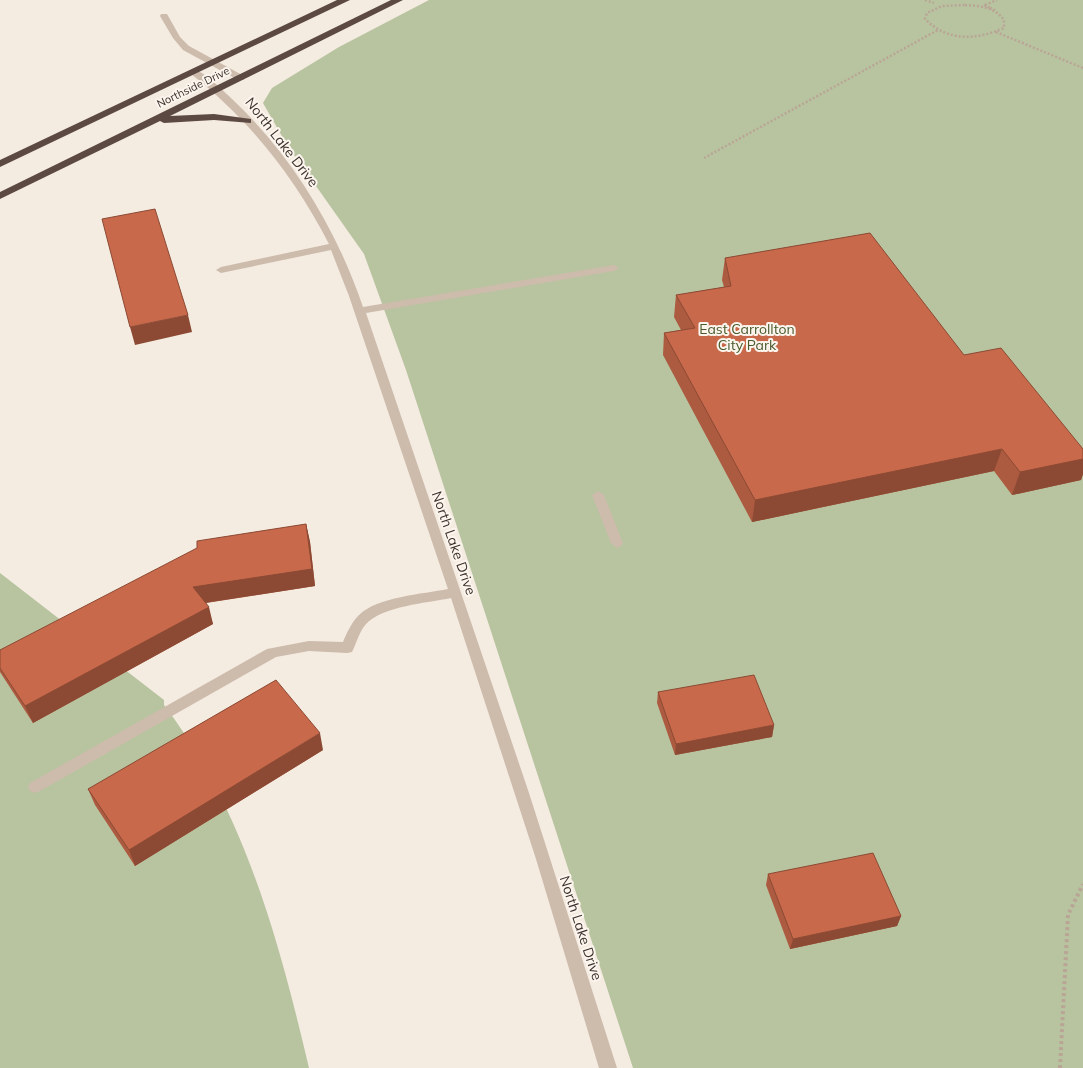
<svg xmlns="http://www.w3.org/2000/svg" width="1083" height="1068" font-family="Mulish,sans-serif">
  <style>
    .green { fill: #b8c4a0 }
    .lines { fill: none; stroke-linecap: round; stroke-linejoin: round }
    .path-far1 { stroke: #b9a596; stroke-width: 2.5; stroke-dasharray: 2 2; stroke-linecap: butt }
    .path { stroke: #b9a596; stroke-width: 4; stroke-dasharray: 3 3; stroke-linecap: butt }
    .minor { fill: #cdbbac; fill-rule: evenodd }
    .highway { fill: #5c4a42; fill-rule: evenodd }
    .wall { fill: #ac5a40 }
    .shaded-wall { fill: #8c4a34 }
    .building { fill: #c8694b; stroke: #8c4a34 }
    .labels { text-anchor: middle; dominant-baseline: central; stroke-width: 4; stroke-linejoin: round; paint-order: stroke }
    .far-street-label { font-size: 11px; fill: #3b302b; stroke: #fbf5ee }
    .street-label { font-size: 14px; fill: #3b302b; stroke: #fbf5ee }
    .park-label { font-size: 14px; fill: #4a5a2e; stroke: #fbf5ee }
  </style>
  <rect width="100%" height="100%" fill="#f4ebe1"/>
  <path class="green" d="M429,0H1083V1068H633L406,370L364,254L287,145L263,103L272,88L339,47Z
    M0,573L164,700V705C244,810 279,941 309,1068H0Z"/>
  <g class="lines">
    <path class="path-far1" d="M925,0L934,3
      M965,5C980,6 995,7 1004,20V28C976,40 948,42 925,19L927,13L942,6Z
      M984,5L990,8
      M985,5L997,0
      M990,8L995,10
      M996,32L1083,68
      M704,158L938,30"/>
    <path class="path" d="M1060,1068L1068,915L1083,884"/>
    <path class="minor" d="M161,14H167L180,37L189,46L244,76V80H238L183,50L173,38L160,16Z
      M194,69C207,74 220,88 230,97C292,155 336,228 363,307L614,265L619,268L614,271L366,313L528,790L617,1068H599L536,859L451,598C427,603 383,606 366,624C359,632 357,642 352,652L347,653L309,651L276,657L40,791L35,793L30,791L28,787L30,783L267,649L309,641L343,642C347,633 351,623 359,615C377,597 423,594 448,589L349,296L331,250L221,273L216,270L221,267L329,244C295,178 250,120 191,74L190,72Z
      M598,491L604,495L623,543L621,546L617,548L611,543L592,495Z"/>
    <path class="highway" d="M337,0H350L0,167V160Z
      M391,0H403L170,116L214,114L251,119V123L214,120L164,123L160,121L0,199V192Z"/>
  </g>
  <path class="wall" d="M725,258L964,355L1083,449V474L1081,480L1012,495L994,471L752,522L663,355L664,333L681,330L674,317L676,295L724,287L722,280Z
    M306,524L310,542L315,586L206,603L213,624L33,723L0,672V650Z
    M658,692L774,725L772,737L675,755L657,703Z
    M323,750L135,866L95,805L88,789Z
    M768,874L901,916L897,926L790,949L766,885Z"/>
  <path class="shaded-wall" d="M188,315L192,332L135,345L130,327Z
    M1002,449L994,471L752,522L755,500Z
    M1083,459V474L1081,480L1012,495L1020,472Z
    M306,524L310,542L315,586L198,604L193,587Z
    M209,607L213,624L33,723L25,706Z
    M774,725L772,737L675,755L676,744Z
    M320,733L323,750L135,866L129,850Z
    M901,916L897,926L790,949L793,939Z"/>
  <path class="building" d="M155,209L188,315L130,327L102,219Z
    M870,233L964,355L1001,348L1083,449V459L1020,472L1002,449L755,500L664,333L695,328L676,295L731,286L725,258Z
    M306,524L312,569L193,587L209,607L25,706L0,668V650L197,548V541Z
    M754,675L774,725L676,744L658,692Z
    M276,680L320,733L129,850L88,789Z
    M873,853L901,916L793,939L768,874Z"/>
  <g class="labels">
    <g class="far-street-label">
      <text transform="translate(193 87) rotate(-26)">Northside Drive</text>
    </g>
    <g class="street-label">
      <text transform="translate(282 142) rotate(52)">North Lake Drive</text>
      <text transform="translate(454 543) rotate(71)">North Lake Drive</text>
      <text transform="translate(581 928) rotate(72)">North Lake Drive</text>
    </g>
    <g class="park-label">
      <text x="747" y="329">East Carrollton<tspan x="747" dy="16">City Park</tspan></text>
    </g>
  </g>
</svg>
